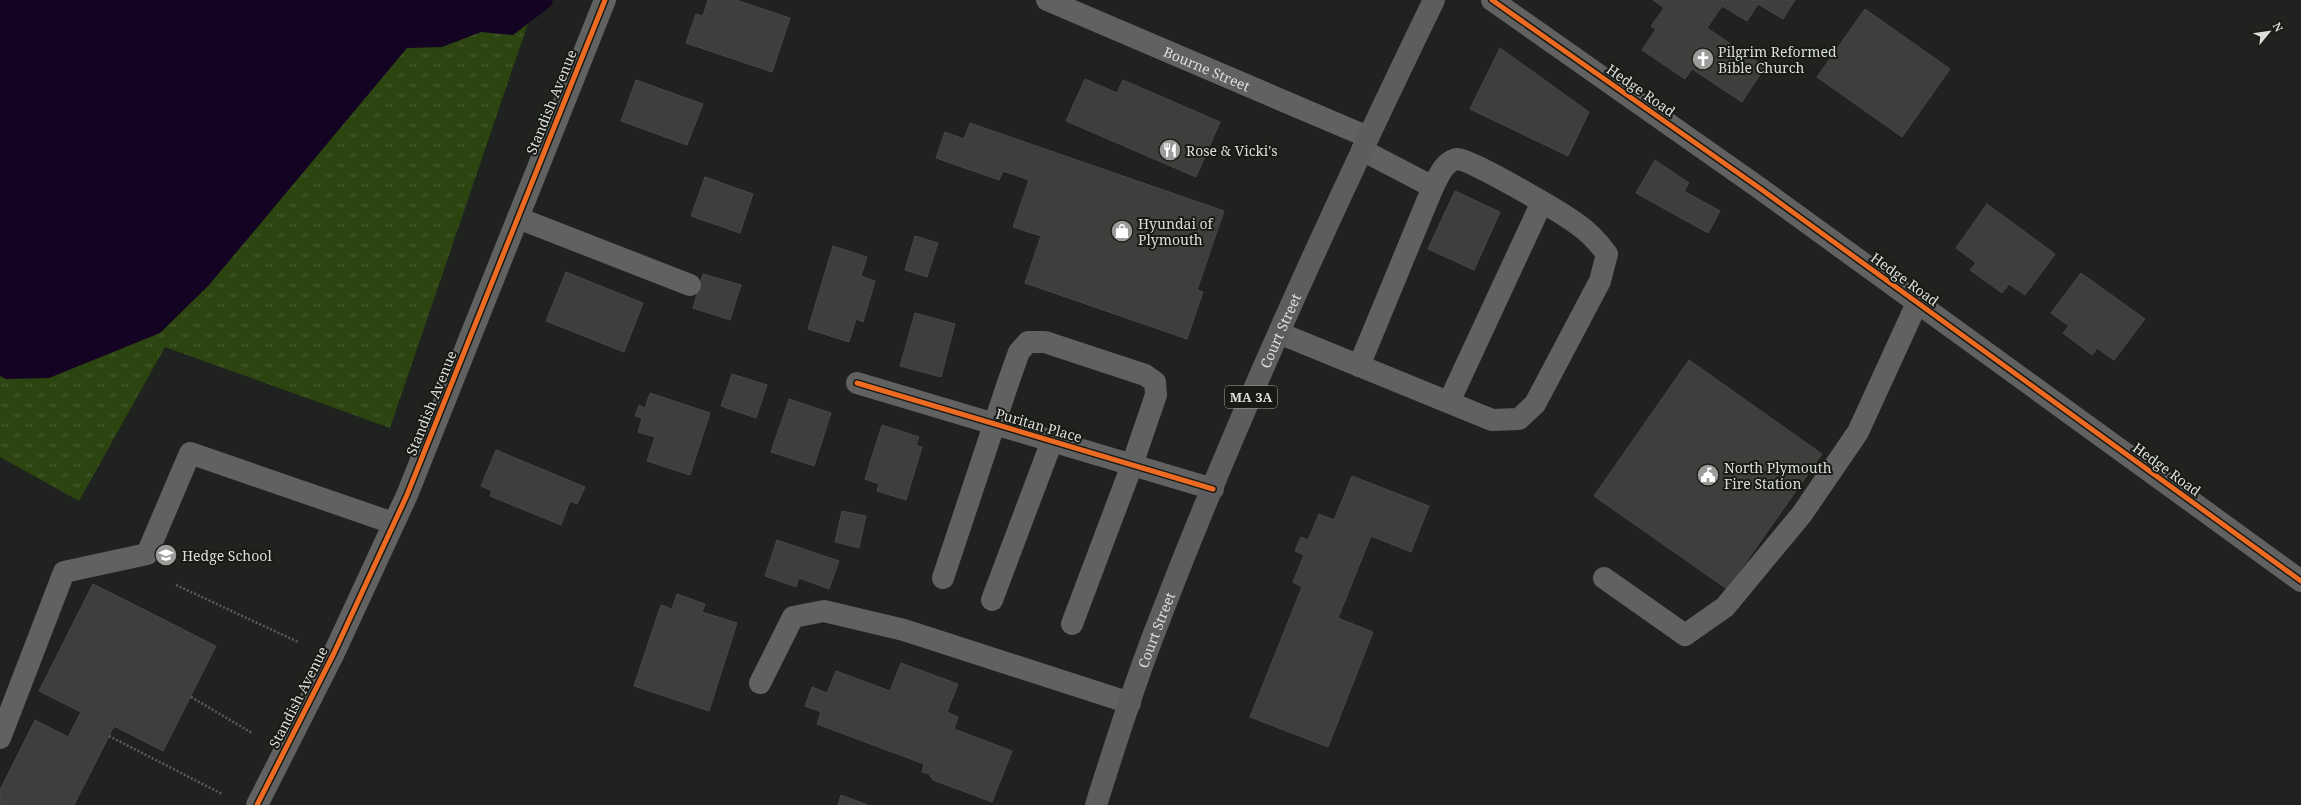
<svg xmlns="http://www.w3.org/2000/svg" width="2301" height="805" font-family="'Noto Serif',serif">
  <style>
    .park { fill: url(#park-tufts) }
    .water { fill: #140322 }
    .building { fill: #3e3f3d; stroke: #474846 }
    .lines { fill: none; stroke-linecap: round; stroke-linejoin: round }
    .path { stroke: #5c5d5b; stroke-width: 2.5; stroke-dasharray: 2 2; stroke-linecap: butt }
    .minor { stroke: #606160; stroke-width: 22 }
    .major { stroke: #5d5d5f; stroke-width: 22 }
    .cycleway-casing { stroke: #171a15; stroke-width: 8 }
    .cycleway { stroke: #ed6a23; stroke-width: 5 }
    .labels { text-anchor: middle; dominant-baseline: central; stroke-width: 4; stroke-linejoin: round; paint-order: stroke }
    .shield { fill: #171a15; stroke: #a1a3a0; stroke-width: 1 }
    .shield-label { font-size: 13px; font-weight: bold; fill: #dcdedb }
    .poi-label { font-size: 14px; fill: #dcdedb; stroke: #171a15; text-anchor: start }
    .street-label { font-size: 14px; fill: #dcdedb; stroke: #171a15 }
  </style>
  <defs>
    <pattern id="park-tufts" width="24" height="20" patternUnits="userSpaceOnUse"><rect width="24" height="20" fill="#2b4410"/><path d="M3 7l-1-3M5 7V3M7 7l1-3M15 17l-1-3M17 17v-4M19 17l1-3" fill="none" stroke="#495f32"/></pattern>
  </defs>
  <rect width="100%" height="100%" fill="#20221f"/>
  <path class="park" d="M0,0H536L390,428L165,347L79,501L0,457Z"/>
  <path class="water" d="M0,0H553L551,6L513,35L481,32L442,47L407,48L209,285L160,333L49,378L6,379L0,376Z"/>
  <path class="building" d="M708,0H736L790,18L772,72L686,43L696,14L703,16Z
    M1653,0H1795L1783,19L1758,4L1747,21L1722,6L1707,28L1765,67L1742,102L1692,69L1685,79L1642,50L1656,29L1651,26L1664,8Z
    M1865,9L1950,69L1902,137L1817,77Z
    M1500,48L1589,112L1568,156L1470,109Z
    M1085,79L1117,93L1123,80L1220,122L1196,177L1066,121Z
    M636,80L703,104L687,145L621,121Z
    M970,123L1224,211L1197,290L1203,292L1187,339L1025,283L1041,236L1013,227L1029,180L1003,171L999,180L936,158L945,132L964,139Z
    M1655,160L1689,183L1684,191L1720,211L1708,233L1636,193Z
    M705,177L753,194L740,233L691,216Z
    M1455,191L1500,212L1474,270L1428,249Z
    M1987,204L2055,254L2025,295L2009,284L2002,293L1970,270L1976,263L1956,248Z
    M915,236L938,243L927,277L905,270Z
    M833,246L867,257L861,276L875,281L863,322L856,319L849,342L808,329Z
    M566,272L643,303L624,352L546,321Z
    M2081,273L2145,319L2114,360L2097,348L2092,355L2063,333L2069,326L2051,313Z
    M703,274L741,285L730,320L693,308Z
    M915,313L955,324L941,377L900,366Z
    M1689,360L1822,454L1727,589L1594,496Z
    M732,374L767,385L756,418L721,406Z
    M650,393L710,413L690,475L647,461L655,437L638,432L642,418L635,416L639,405L645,408Z
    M789,399L831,413L814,466L771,452Z
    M882,425L919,437L916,445L922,447L906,500L877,491L879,484L865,479Z
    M496,450L585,487L577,504L570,501L561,525L490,496L492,491L481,486Z
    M1352,476L1429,506L1411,552L1371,536L1338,618L1373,632L1328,747L1250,717L1302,587L1293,582L1304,555L1295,551L1301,537L1308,540L1319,514L1334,520Z
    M842,511L866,516L859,548L835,542Z
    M777,540L839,561L829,589L799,578L796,587L765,576Z
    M93,584L216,646L163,751L114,726L74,805H0V790L35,720L68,737L81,712L39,691Z
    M677,594L705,604L702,612L737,623L709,711L634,686L661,605L672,609Z
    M901,663L958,684L947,712L958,717L954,729L1012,751L992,802L933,780L929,774L922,772L924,764L817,724L821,712L805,706L812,687L827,693L836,671L890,691Z
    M841,795L868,805H838Z"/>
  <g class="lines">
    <path class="path" d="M176,585L298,642
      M191,697L252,733
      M109,736L222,794"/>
    <g class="minor">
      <path id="s1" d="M1047,0L1368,137"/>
      <path d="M1492,0L1758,187L2301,581"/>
      <path d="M518,218L690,285"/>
      <path d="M1279,333L1492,420L1519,419L1535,404L1600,281L1607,254C1598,242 1589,232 1577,224C1564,214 1466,156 1456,159C1443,163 1439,176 1433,187L1362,150"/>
      <path d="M1359,366L1433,187"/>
      <path d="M857,383L1213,489"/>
      <path d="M1449,402L1542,202"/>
      <path d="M943,578L1009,380L1019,352L1028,342H1045L1145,375L1155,382L1156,395L1132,465L1072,624"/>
      <path d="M1604,578L1685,635L1725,607L1802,514L1858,432L1917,303"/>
      <path d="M992,600L1052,441"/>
      <path d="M760,683L793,617L824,611L904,630L1130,703"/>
      <path d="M0,738L64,572L147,554L190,453L393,523"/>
      <path d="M257,805L334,653L407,495L605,0"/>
    </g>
    <path class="major" id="s2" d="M1096,805C1116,742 1136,679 1160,618C1241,408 1336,202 1434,0"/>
    <g class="cycleway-casing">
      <path id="cycleway" d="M1492,0L1758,187L2301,581
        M857,383L1213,489
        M257,805L334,653L407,495L605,0"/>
    </g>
    <use href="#cycleway" class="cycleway"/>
  </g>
  <defs>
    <g id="church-disc" transform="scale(1.15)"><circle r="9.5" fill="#9a9c99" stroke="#171a15"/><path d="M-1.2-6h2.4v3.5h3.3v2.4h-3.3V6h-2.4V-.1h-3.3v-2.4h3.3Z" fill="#fff"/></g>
    <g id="restaurant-disc" transform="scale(1.15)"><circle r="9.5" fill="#9a9c99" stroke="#171a15"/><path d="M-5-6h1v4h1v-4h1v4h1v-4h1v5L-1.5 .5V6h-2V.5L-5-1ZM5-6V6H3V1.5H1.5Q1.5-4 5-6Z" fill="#fff"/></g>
    <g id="shop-disc" transform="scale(1.15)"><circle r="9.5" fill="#9a9c99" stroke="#171a15"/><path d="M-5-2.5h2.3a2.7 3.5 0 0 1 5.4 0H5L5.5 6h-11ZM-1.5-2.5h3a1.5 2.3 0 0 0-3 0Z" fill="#fff"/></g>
    <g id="civic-disc" transform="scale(1.15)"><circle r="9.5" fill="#9a9c99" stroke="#171a15"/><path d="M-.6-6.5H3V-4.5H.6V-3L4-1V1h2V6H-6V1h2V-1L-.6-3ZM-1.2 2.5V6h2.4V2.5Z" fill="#fff"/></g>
    <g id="school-disc" transform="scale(1.15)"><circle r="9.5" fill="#9a9c99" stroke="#171a15"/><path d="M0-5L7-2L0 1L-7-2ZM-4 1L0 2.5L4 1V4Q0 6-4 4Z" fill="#fff"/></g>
  </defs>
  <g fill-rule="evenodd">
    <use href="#church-disc" x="1703" y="59"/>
    <use href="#restaurant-disc" x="1170" y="150"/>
    <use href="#shop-disc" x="1122" y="231"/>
    <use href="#civic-disc" x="1708" y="475"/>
    <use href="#school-disc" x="166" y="555"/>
  </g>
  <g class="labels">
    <rect class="shield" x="1225" y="386" width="52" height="22" rx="3"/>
    <g class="shield-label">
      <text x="1251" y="397">MA 3A</text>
    </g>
    <g class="poi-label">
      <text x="1718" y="51">Pilgrim Reformed<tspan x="1718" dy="16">Bible Church</tspan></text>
      <text x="1186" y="150">Rose &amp; Vicki's</text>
      <text x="1138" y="223">Hyundai of<tspan x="1138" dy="16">Plymouth</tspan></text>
      <text x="1724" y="467">North Plymouth<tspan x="1724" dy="16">Fire Station</tspan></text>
      <text x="182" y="555">Hedge School</text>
    </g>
    <g class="street-label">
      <text stroke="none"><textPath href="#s1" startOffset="174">Bourne Street</textPath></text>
      <text transform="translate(1641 90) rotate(35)">Hedge Road</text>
      <text transform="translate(551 102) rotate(-68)">Standish Avenue</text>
      <text transform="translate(1905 279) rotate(36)">Hedge Road</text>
      <text stroke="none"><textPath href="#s2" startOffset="509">Court Street</textPath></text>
      <text transform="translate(431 403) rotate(-68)">Standish Avenue</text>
      <text transform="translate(1039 425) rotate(16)">Puritan Place</text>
      <text transform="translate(2167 469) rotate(36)">Hedge Road</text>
      <text stroke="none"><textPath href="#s2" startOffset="185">Court Street</textPath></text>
      <text transform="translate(298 697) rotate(-63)">Standish Avenue</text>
    </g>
  </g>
  <g transform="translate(2269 32) rotate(61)" stroke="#171a15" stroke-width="3" paint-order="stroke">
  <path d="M0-3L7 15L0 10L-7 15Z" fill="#dcdedb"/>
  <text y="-6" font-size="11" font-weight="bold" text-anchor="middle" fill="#dcdedb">N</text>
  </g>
</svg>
